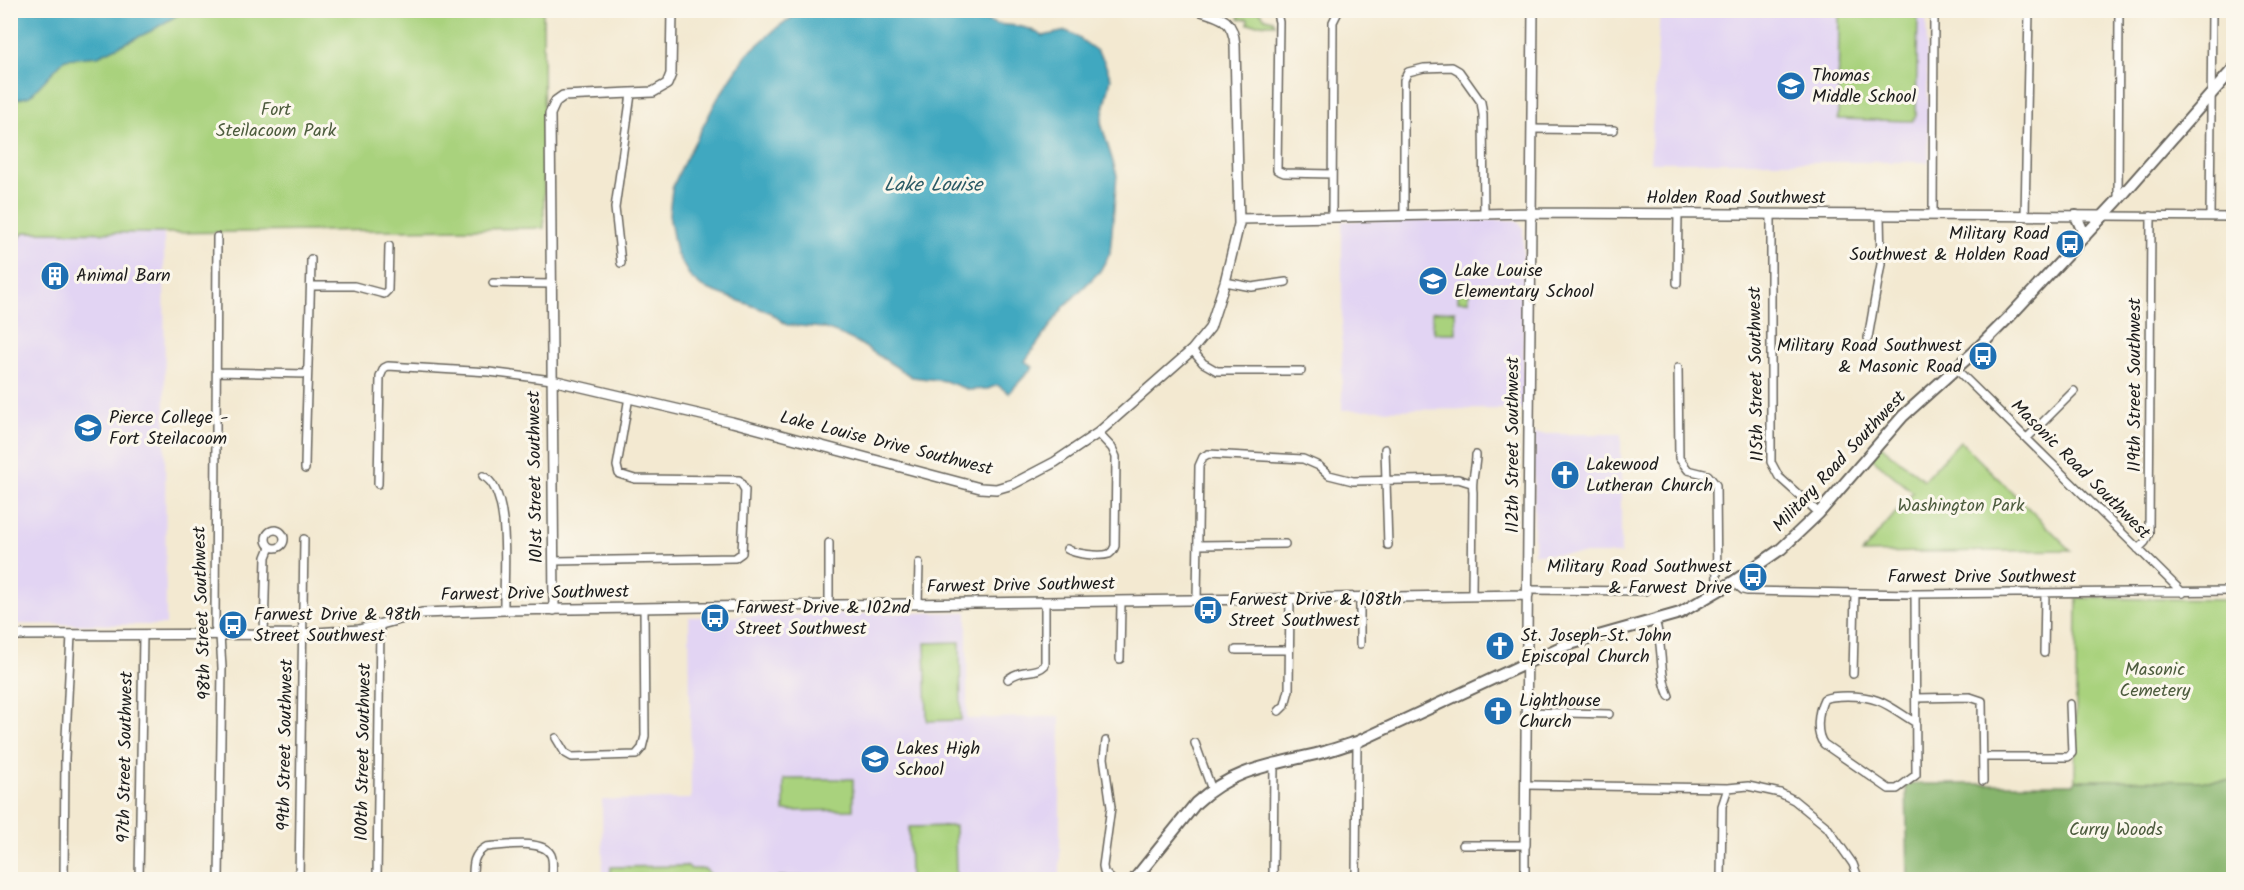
<svg xmlns="http://www.w3.org/2000/svg" width="2244" height="890" font-family="Kalam,sans-serif">
  <style>
    .built { fill: #e2d4f3 }
    .green { fill: #a9d27d; stroke: #62774c; stroke-width: 1.5 }
    .forest { fill: #86b46c; stroke: #516844; stroke-width: 1.5 }
    .water { fill: #40a8c0; stroke: #2e626e; stroke-width: 1.5 }
    .lines { fill: none; stroke-linecap: round; stroke-linejoin: round }
    .minor-casing { stroke: #67645b; stroke-width: 10 }
    .tertiary-casing { stroke: #67645b; stroke-width: 12 }
    .secondary-casing { stroke: #67645b; stroke-width: 14 }
    .minor { stroke: #fff; stroke-width: 7 }
    .tertiary { stroke: #fff; stroke-width: 9 }
    .secondary { stroke: #fff; stroke-width: 10 }
    .labels { text-anchor: middle; dominant-baseline: central; stroke-width: 6; stroke-linejoin: round; paint-order: stroke }
    .poi-label { font-size: 18px; fill: #1c1c1c; stroke: #fbf7ec; text-anchor: start }
    .park-label { font-size: 18px; fill: #4d5c3e; stroke: #fbf7ec }
    .street-label { font-size: 18px; fill: #1c1c1c; stroke: #fbf7ec }
    .water-label { font-size: 20px; font-style: italic; fill: #2c5b66; stroke: #fbf7ec }
  </style>
  <rect width="100%" height="100%" fill="#fbf7ec"/>
  <filter id="ink" filterUnits="userSpaceOnUse"><feTurbulence type="fractalNoise" baseFrequency=".0167" numOctaves="2"/><feDisplacementMap in="SourceGraphic" scale="12" xChannelSelector="R" yChannelSelector="G"/><feConvolveMatrix kernelMatrix="1 2 1 2 8 2 1 2 1" color-interpolation-filters="sRGB"/></filter>
  <filter id="wash" filterUnits="userSpaceOnUse"><feTurbulence type="fractalNoise" baseFrequency=".008" numOctaves="4" result="noise"/><feDisplacementMap in="SourceGraphic" scale="24" xChannelSelector="R" yChannelSelector="G"/><feGaussianBlur stdDeviation="1.35" result="paint"/><feColorMatrix in="noise" values="0 0 0 0 0 0 0 0 0 0 0 0 0 0 0 0 0 1.4 0 .05"/><feComposite in="paint" operator="in"/></filter>
  <g filter="url(#wash)">
    <rect width="100%" height="100%" fill="#f3e9d1"/>
    <path class="built" d="M1660,11H1926L1929,162H1650Z
      M1516,220L1523,228L1524,409L1342,410V221Z
      M11,232L164,233L166,625L11,624Z
      M1534,434H1621V554H1534Z
      M967,612V719L1060,716V879H603L602,800L691,799L689,617Z"/>
    <path class="green" d="M11,11H543L544,228L164,233L24,232L11,249Z
      M1239,11H1259L1265,18L1273,20L1275,24H1248V19H1239Z
      M1839,11H1918L1916,116L1912,121L1838,119Z
      M1458,288H1469V301H1458Z
      M1455,311L1456,333H1434L1432,312Z
      M1960,441L2071,550L1862,553L1913,492L1868,455L1878,443L1924,480Z
      M2077,598L2233,600V781L2075,780Z
      M960,642L961,720L927,721L925,643Z
      M784,779H853V810L784,811Z
      M955,826L956,879H910L909,827Z
      M688,866L691,869H705L711,875V879H610L611,867Z
      M778,877H840L843,879L778,880Z"/>
    <path class="forest" d="M2075,780L2233,781V879H1908L1906,784H2074Z"/>
    <path class="water" d="M11,10H184V11L151,31L98,56L65,59L30,96L11,101Z
      M936,10L963,12L996,24L1018,26L1030,29L1043,36L1066,31L1073,34L1097,51L1103,59L1111,78L1101,123L1117,175L1110,253L1100,271L1063,308L1025,361L1033,367L1009,393L997,385L988,389L969,390L945,381L912,377L857,342L839,334L823,328L787,325L769,312L702,287L691,278L676,253L669,215L672,189L681,168L718,98L747,54L779,26L802,11Z"/>
  </g>
  <g filter="url(#ink)">
    <g class="lines">
      <g class="minor-casing">
        <path id="minor" d="M1276,10L1279,22L1277,170L1284,173L1332,174
          M1532,129L1614,130
          M2118,200L2119,10
          M1771,214V462L1779,477L1819,513
          M1404,215V80L1408,72L1424,68L1452,67L1459,71L1481,102L1483,115L1484,214
          M1933,215L1934,10
          M2025,216L2029,10
          M2104,216L2234,217
          M2210,216L2212,10
          M1332,217L1333,22L1339,10
          M217,237L215,626L220,635L222,668L219,880
          M621,263L615,208L631,94
          M1225,282L1252,287L1286,282
          M493,283L552,284
          M1677,283L1678,214
          M311,286H354L384,294L388,290L389,246
          M1868,338L1881,264L1880,215
          M1192,350L1203,363L1217,371H1301
          M1678,368L1679,458L1688,470L1708,475L1716,485L1717,591
          M1956,369L2183,593
          M217,372L307,374
          M2027,438L2074,391
          M1385,449L1388,545
          M305,469C306,399 310,329 311,259
          M483,476C513,490 503,580 504,610
          M378,484L380,377L384,368L388,366L489,372L552,380
          M266 539a9 9 0 1 1 18 0a9 9 0 1 1-18 0Z
          M829,543V606
          M1198,545L1285,544
          M1067,549C1075,554 1100,557 1109,554C1112,552 1114,549 1115,546L1116,457L1112,448L1098,433
          M2138,549L2145,542L2149,533L2151,216
          M554,561L735,558L742,553L745,490L739,480L635,479L619,474L617,466L629,397
          M1733,582L1743,590L1747,591L1915,594L2234,591
          M1528,590L1645,591
          M1915,594L1916,775L1897,789H1889L1824,744C1815,734 1818,711 1824,699C1831,696 1839,696 1847,696C1881,696 1888,706 1916,723
          M1472,595L1473,492C1471,480 1476,468 1476,455
          M1197,600L1199,466L1203,457L1208,454L1303,459L1319,466L1329,475L1353,481L1458,479L1471,483
          M918,604L919,563
          M1655,621C1664,645 1658,672 1669,696
          M264,635L266,557L270,547
          M1360,644V597
          M1236,650H1289
          M2044,653L2045,594
          M1120,659L1121,602
          M1853,674L1855,593
          M1008,679C1023,667 1035,675 1045,665V603
          M1916,698L1970,697L1982,701L1983,781
          M1279,711L1285,705L1289,690L1290,598
          M1527,712L1609,714
          M556,738L565,753L572,757L636,755L642,748L645,736L644,609
          M1106,741L1104,758L1111,807L1103,866L1104,872L1112,880
          M1195,743L1212,790
          M1984,757H2068L2072,753L2070,704
          M1526,785L1728,788
          M1463,845H1525V880
          M64,880L65,758L71,635
          M139,880L143,636
          M299,880L304,539
          M377,880L380,624
          M473,880C473,865 472,855 486,847C502,846 543,838 551,855C554,862 552,872 552,880
          M1273,880L1274,762
          M1356,880L1357,742
          M1721,880L1722,806L1728,788L1748,786L1780,793L1794,800L1827,827L1853,864L1859,880"/>
      </g>
      <g class="tertiary-casing">
        <path id="tertiary" d="M1239,219L1531,213L2104,216
          M552,380L732,422L980,488L996,489L1013,484L1055,462L1098,433L1192,350L1210,328L1225,282L1239,224L1235,45C1233,19 1221,17 1198,10
          M554,610L550,114L556,101L563,96L653,92L667,84L671,74L672,10
          M10,635L302,634L359,630L422,613L504,610L1528,595
          M1525,845L1533,10"/>
      </g>
      <g class="secondary-casing">
        <path id="secondary" d="M2076,216L2085,236
          M1134,880L1196,803C1234,768 1273,765 1320,753C1333,750 1345,745 1357,742L1563,646L1680,613L1733,582L1781,549L1819,513L1903,416L1973,353L2010,316L2118,200L2234,68"/>
      </g>
      <use href="#minor" class="minor"/>
      <use href="#tertiary" class="tertiary"/>
      <use href="#secondary" class="secondary"/>
    </g>
  </g>
  <defs>
    <g id="school-disc" transform="scale(1.5)"><circle r="9.5" fill="#1f6fb2" stroke="#fbf7ec"/><path d="M0-5L7-2L0 1L-7-2ZM-4 1L0 2.5L4 1V4Q0 6-4 4Z" fill="#fff"/></g>
    <g id="bus-disc" transform="scale(1.5)"><circle r="9.5" fill="#1f6fb2" stroke="#fbf7ec"/><path d="M-5-6H5V4H4V6H2V4H-2V6H-4V4H-5ZM-3.5-4V0h7V-4ZM-3.5 1.2v1.5H-2V1.2ZM2 1.2v1.5H3.5V1.2Z" fill="#fff"/></g>
    <g id="building-disc" transform="scale(1.5)"><circle r="9.5" fill="#1f6fb2" stroke="#fbf7ec"/><path d="M-4-6H4V6H1V3H-1V6H-4ZM-2.5-4.3h1.7v1.8h-1.7ZM.8-4.3h1.7v1.8H.8ZM-2.5-1h1.7V.8h-1.7ZM.8-1h1.7V.8H.8Z" fill="#fff"/></g>
    <g id="university-disc" transform="scale(1.5)"><circle r="9.5" fill="#1f6fb2" stroke="#fbf7ec"/><path d="M0-5L7-2L0 1L-7-2ZM-4 1L0 2.5L4 1V4Q0 6-4 4Z" fill="#fff"/></g>
    <g id="church-disc" transform="scale(1.5)"><circle r="9.5" fill="#1f6fb2" stroke="#fbf7ec"/><path d="M-1.2-6h2.4v3.5h3.3v2.4h-3.3V6h-2.4V-.1h-3.3v-2.4h3.3Z" fill="#fff"/></g>
  </defs>
  <g fill-rule="evenodd">
    <use href="#school-disc" x="1791" y="86"/>
    <use href="#bus-disc" x="2070" y="244"/>
    <use href="#building-disc" x="55" y="276"/>
    <use href="#school-disc" x="1433" y="281"/>
    <use href="#bus-disc" x="1983" y="356"/>
    <use href="#university-disc" x="88" y="428"/>
    <use href="#church-disc" x="1565" y="475"/>
    <use href="#bus-disc" x="1753" y="577"/>
    <use href="#bus-disc" x="1208" y="610"/>
    <use href="#bus-disc" x="715" y="618"/>
    <use href="#bus-disc" x="233" y="625"/>
    <use href="#church-disc" x="1500" y="646"/>
    <use href="#church-disc" x="1498" y="711"/>
    <use href="#school-disc" x="875" y="759"/>
  </g>
  <g class="labels">
    <g class="poi-label">
      <text x="1812" y="76">Thomas<tspan x="1812" dy="21">Middle School</tspan></text>
      <text x="2049" y="234" text-anchor="end">Military Road<tspan x="2049" dy="21">Southwest &amp; Holden Road</tspan></text>
      <text x="1454" y="271">Lake Louise<tspan x="1454" dy="21">Elementary School</tspan></text>
      <text x="76" y="276">Animal Barn</text>
      <text x="1962" y="346" text-anchor="end">Military Road Southwest<tspan x="1962" dy="21">&amp; Masonic Road</tspan></text>
      <text x="109" y="418">Pierce College -<tspan x="109" dy="21">Fort Steilacoom</tspan></text>
      <text x="1586" y="465">Lakewood<tspan x="1586" dy="21">Lutheran Church</tspan></text>
      <text x="1732" y="567" text-anchor="end">Military Road Southwest<tspan x="1732" dy="21">&amp; Farwest Drive</tspan></text>
      <text x="1229" y="600">Farwest Drive &amp; 108th<tspan x="1229" dy="21">Street Southwest</tspan></text>
      <text x="736" y="608">Farwest Drive &amp; 102nd<tspan x="736" dy="21">Street Southwest</tspan></text>
      <text x="254" y="615">Farwest Drive &amp; 98th<tspan x="254" dy="21">Street Southwest</tspan></text>
      <text x="1521" y="636">St. Joseph-St. John<tspan x="1521" dy="21">Episcopal Church</tspan></text>
      <text x="1519" y="701">Lighthouse<tspan x="1519" dy="21">Church</tspan></text>
      <text x="896" y="749">Lakes High<tspan x="896" dy="21">School</tspan></text>
    </g>
    <g class="park-label">
      <text x="276" y="110">Fort<tspan x="276" dy="21">Steilacoom Park</tspan></text>
      <text x="1961" y="506">Washington Park</text>
      <text x="2155" y="670">Masonic<tspan x="2155" dy="21">Cemetery</tspan></text>
      <text x="2116" y="830">Curry Woods</text>
    </g>
    <g class="street-label">
      <text x="1736" y="198">Holden Road Southwest</text>
      <text transform="translate(1757 374) rotate(-91)">115th Street Southwest</text>
      <text transform="translate(2135 385) rotate(-90)">119th Street Southwest</text>
      <text transform="translate(886 444) rotate(14)">Lake Louise Drive Southwest</text>
      <text transform="translate(1513 445) rotate(-90)">112th Street Southwest</text>
      <text transform="translate(1840 462) rotate(-47)">Military Road Southwest</text>
      <text transform="translate(2080 470) rotate(45)">Masonic Road Southwest</text>
      <text transform="translate(536 477) rotate(-91)">101st Street Southwest</text>
      <text x="1982" y="577">Farwest Drive Southwest</text>
      <text transform="translate(1021 586) rotate(-1)">Farwest Drive Southwest</text>
      <text transform="translate(535 594) rotate(-1)">Farwest Drive Southwest</text>
      <text transform="translate(203 613) rotate(-92)">98th Street Southwest</text>
      <text transform="translate(286 745) rotate(-89)">99th Street Southwest</text>
      <text transform="translate(364 752) rotate(-89)">100th Street Southwest</text>
      <text transform="translate(126 757) rotate(-89)">97th Street Southwest</text>
    </g>
    <g class="water-label">
      <text x="933" y="186">Lake Louise</text>
    </g>
  </g>
  <rect width="2244" height="890" fill="none" stroke="#fbf7ec" stroke-width="36"/>
</svg>
